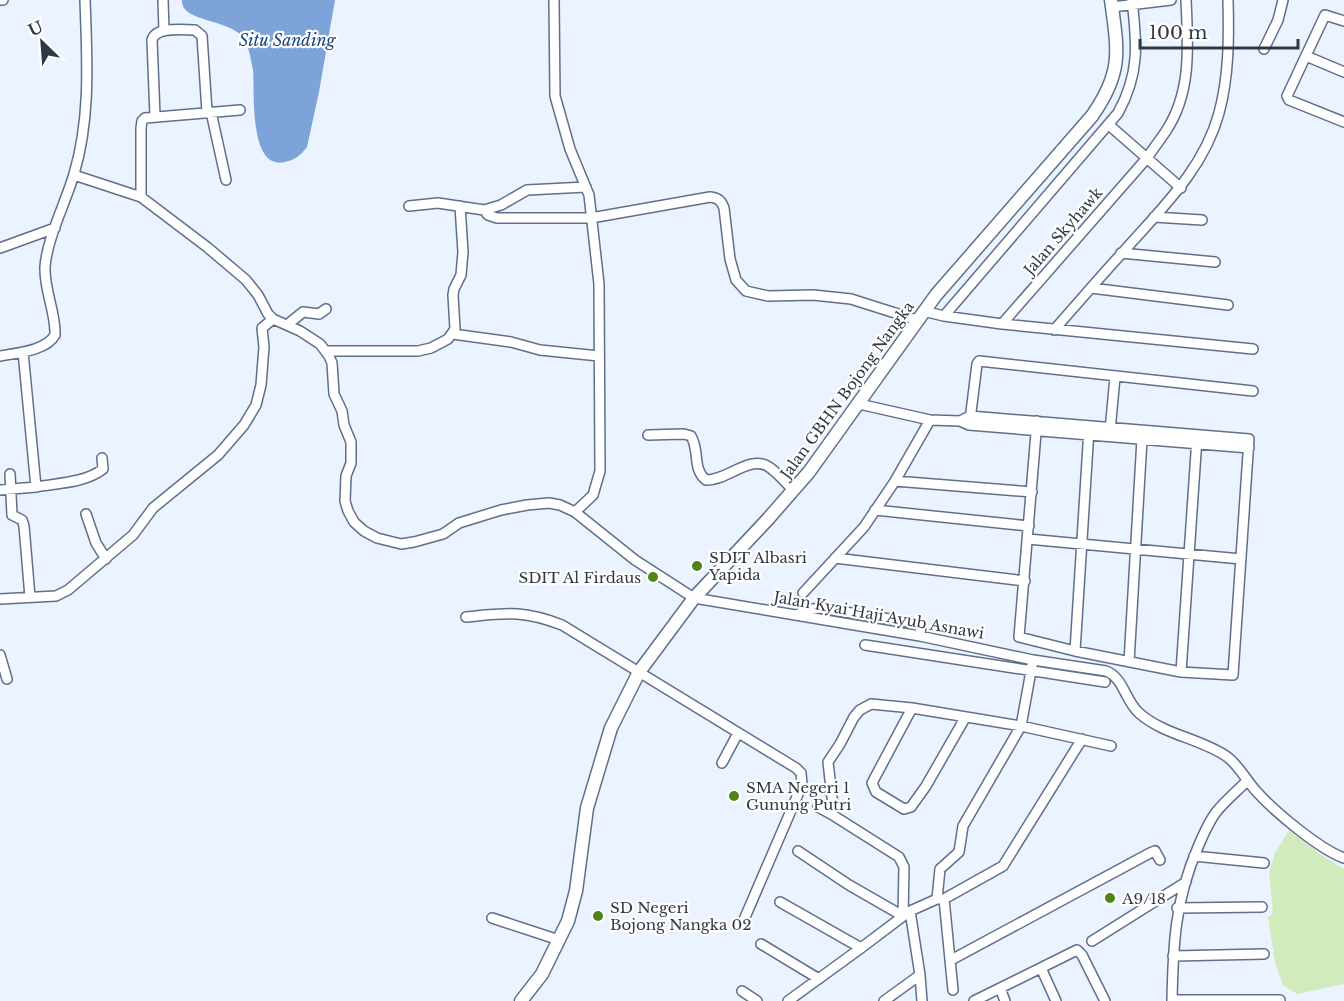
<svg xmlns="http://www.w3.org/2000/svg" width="1344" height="1001" font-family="'Libre Baskerville',serif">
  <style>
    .green { fill: #d1ebbc }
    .water { fill: #7ea3d9 }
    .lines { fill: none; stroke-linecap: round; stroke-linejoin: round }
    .minor-casing { stroke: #5e708a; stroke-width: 12 }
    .tertiary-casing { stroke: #5e708a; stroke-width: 15 }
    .minor { stroke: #fff; stroke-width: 9 }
    .tertiary { stroke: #fff; stroke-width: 12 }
    .poi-dot { fill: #528316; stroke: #fff; stroke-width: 2 }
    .labels { text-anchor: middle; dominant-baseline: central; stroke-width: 4.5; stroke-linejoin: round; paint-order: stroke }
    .street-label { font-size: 15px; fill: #303844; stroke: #fff }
    .poi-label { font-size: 15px; fill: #303844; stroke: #fff; text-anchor: start }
    .water-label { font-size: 16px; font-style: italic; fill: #154383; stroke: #fff }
  </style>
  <rect width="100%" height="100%" fill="#eaf3ff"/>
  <path class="green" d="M1289,830L1320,854L1344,869V984L1297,994L1283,985L1275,963L1268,917L1273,913L1269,873L1275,853Z"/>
  <path class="water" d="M182,0H335L319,92L307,147C301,155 295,160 285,162C248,171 255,90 253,70C251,60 249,47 244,39C231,18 181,23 182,0Z"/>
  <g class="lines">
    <g class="minor-casing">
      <path id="minor" d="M0,0H3
        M163,0L164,31
        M554,0L555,96L570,149L589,195L599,284L600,471L593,495L575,512
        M1132,0C1137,43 1140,73 1118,113L944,316L1002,324L1253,349
        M1112,7L1171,0
        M1344,21L1325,15L1287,96L1289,100L1344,122
        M1264,49L1278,20L1283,0
        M1306,56L1344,72
        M211,112L226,180
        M155,116L152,40C156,26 183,30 195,30L202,36L207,112
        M1109,125L1181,188
        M74,175L141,197L207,247L246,280L258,295L268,314L273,319L300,331L320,344L329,356L332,363L334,394L342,411L344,425L351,442V463L346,476L345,501L348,511L354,522L364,531L377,538L401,544L414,542L443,534L459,523L501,510L527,505L549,503L560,505L575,512L635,560L694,598L920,636L1033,660L1106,671C1124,678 1125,701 1139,713C1164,735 1199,738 1226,756C1238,764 1246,780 1256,791C1274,811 1319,849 1344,858
        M141,197V128L142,121L145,118L240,110
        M409,206L438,203L484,210L501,205L527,190L586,187
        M484,210L488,215L497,218H591L710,197C718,198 721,200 724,208L730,259L736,280L746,291L768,296L813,295L851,299L917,320
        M1154,217L1202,220
        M0,248L55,228
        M1121,253L1215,262
        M1091,288L1228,305
        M923,311L944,316
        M1002,324L1147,158C1153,149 1160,140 1166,131C1192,92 1188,45 1186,0
        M287,325L303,312L319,314L326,309
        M1054,330C1078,303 1100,277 1124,251C1161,209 1204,169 1219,113C1229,76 1229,38 1228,0
        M453,334L511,342L540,350L599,356
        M326,351H418L431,348L448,339L455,329L453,295L454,289L461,275L463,252L460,206
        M0,356C16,353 46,351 55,335C56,313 44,290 45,267C47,238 66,202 74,174C91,117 87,58 85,0
        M859,404L930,420L960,421L969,425L1249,448
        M970,420L977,364L979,361L1253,391
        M960,421L970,416L1249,439L1233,675L1181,672L1075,651L1019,637L1037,421
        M1110,431L1115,377
        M648,435L684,434L691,436C700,451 692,469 706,480C727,481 750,454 769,467C778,473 786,483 793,490
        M10,474L12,515L22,520L24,526L30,597
        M895,481L1032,492
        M36,487C58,483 85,483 103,469L102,458
        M0,490L36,487L23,352
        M875,510L1029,526
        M86,514L96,543L106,559
        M1028,539L1241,559
        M835,558L1025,581
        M803,593L864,527L895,481L930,420
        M0,599L56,596L68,590L133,535L153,508L218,455L244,425L256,405L261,385L264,347L262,328L273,319
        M797,615L806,610L820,608L921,624L920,636
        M466,617C507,613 523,610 562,625L796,768L801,773L802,785L743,922
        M865,645L1105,682
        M1075,651L1089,429
        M0,655L7,679
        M1129,662L1142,439
        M1181,672L1197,438
        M912,708L872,783L876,792L904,809L911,807L926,786L965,718
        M722,763L738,733
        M818,807L831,814
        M798,851L849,885L903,916
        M1194,856L1264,863
        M937,899H944L1003,866L1082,739
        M944,899L953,990
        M780,902L861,948
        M1177,908L1262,907
        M910,911L920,975L922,1001
        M903,916L904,867L899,857L831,814L833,806L828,762L840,744L854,717L860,710L871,704L912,708L1021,726L1111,746
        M492,918L559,940
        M1092,941L1186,882
        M761,944L819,979
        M1173,956L1264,954
        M951,960L1150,853L1155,851L1160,860
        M1041,968L1056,1001
        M1000,988L1005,1001
        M742,991L757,1001
        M1172,1000H1280
        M788,1001L861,948L910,911L937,899L940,869L959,852L963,826L1021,726L1033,660
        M884,1001L920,975
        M974,1001L1077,950L1082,955L1105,1001
        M1172,1001C1173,945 1175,900 1198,847C1203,835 1209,821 1217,811C1226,800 1237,791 1247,781"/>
    </g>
    <g class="tertiary-casing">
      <path id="tertiary" d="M521,1001L542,974L568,921L576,891L587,808L611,728L639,672L694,598L768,519L809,472L936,295L1092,116C1123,72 1118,51 1111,0"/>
    </g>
    <use href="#minor" class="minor"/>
    <use href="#tertiary" class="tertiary"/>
  </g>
  <g class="poi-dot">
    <circle cx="697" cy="566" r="6"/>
    <circle cx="653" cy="577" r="6"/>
    <circle cx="734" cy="796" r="6"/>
    <circle cx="1110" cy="898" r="6"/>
    <circle cx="598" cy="916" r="6"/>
  </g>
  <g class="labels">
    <g class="street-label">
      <text transform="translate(1063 231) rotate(-49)">Jalan Skyhawk</text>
      <text transform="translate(847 390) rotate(-54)">Jalan GBHN Bojong Nangka</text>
      <text transform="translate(879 615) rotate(10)">Jalan Kyai Haji Ayub Asnawi</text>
    </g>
    <g class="poi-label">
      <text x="709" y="557">SDIT Albasri<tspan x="709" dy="17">Yapida</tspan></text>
      <text x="641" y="577" text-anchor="end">SDIT Al Firdaus</text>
      <text x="746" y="787">SMA Negeri 1<tspan x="746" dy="17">Gunung Putri</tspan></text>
      <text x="1122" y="898">A9/18</text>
      <text x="610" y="907">SD Negeri<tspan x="610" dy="17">Bojong Nangka 02</tspan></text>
    </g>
    <g class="water-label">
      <text x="287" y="40">Situ Sanding</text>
    </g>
  </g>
  <g transform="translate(42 42) rotate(335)" stroke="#ffffff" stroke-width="4.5" paint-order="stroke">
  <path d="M0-4.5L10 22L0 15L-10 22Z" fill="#303844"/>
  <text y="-9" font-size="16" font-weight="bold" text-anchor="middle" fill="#303844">U</text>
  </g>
  <path d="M1140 39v9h158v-9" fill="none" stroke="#303844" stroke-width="3"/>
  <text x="1149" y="39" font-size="18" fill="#303844" stroke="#ffffff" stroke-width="4.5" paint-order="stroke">100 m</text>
</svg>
